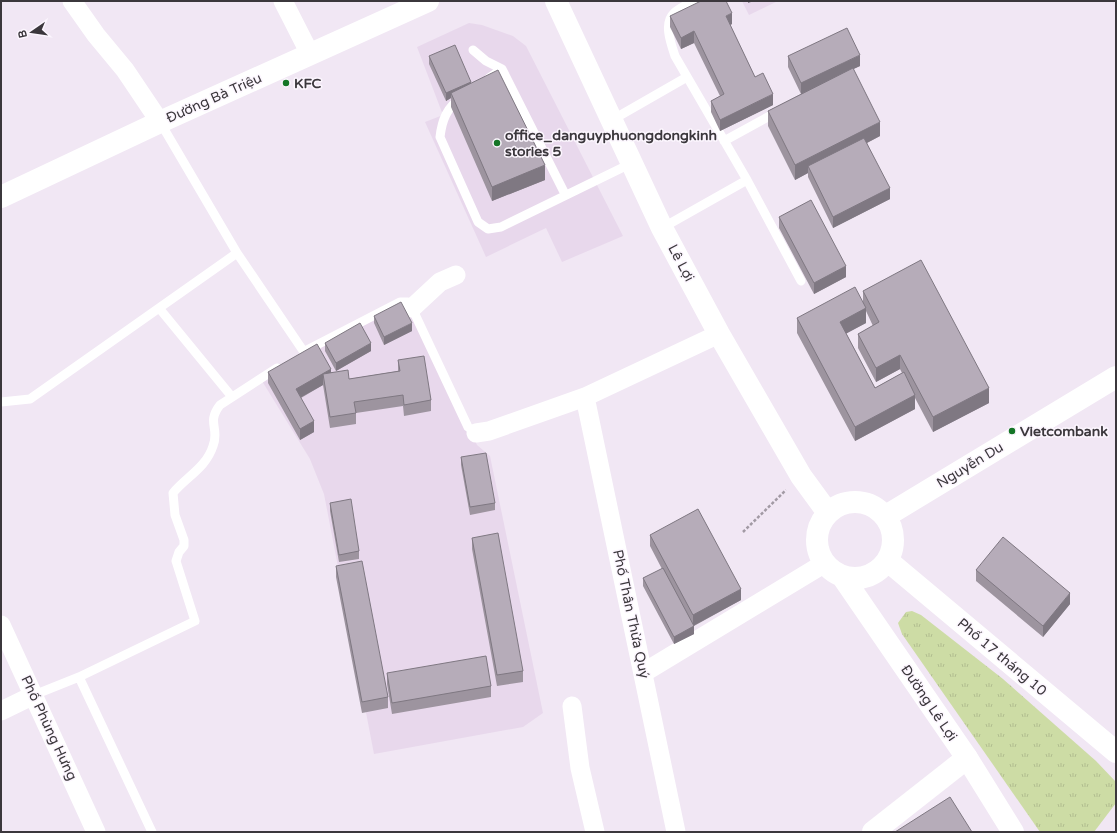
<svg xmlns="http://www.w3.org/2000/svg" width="1117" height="833" font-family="'Varela Round',sans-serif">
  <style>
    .built { fill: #e8d8ec }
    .park { fill: url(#park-tufts) }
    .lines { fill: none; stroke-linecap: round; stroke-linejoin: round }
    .path { stroke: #a29aa4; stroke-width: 2.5; stroke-dasharray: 3 2; stroke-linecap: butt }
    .service { stroke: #fff; stroke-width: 9 }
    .minor { stroke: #fff; stroke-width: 19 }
    .tertiary { stroke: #fff; stroke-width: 22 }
    .secondary { stroke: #fff; stroke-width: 22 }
    .primary { stroke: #fff; stroke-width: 22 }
    .wall { fill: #9d949f; fill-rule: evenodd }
    .shaded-wall { fill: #7f7882 }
    .building { fill: #b6acb9; stroke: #7f7882 }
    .poi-dot { fill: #147526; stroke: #fcf6fe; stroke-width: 1.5 }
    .labels { text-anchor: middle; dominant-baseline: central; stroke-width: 3; stroke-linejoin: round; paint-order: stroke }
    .poi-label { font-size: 14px; font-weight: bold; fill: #3b373c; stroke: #fcf6fe; text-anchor: start }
    .street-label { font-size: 14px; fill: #3b373c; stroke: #fcf6fe }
  </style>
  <defs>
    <pattern id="park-tufts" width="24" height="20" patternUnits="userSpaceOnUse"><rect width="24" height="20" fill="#cddca5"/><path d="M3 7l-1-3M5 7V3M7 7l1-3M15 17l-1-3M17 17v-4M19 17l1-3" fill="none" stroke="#b1bd8f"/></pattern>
  </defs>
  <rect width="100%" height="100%" fill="#f1e7f4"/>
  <path class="built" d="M742,1H778L749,15Z
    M469,23L482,25L513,36L526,46L623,236L562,262L546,228L486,257L425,122L443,115L417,47Z
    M407,299L477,445L490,456L543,713L523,727L374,754L324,494L310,459L262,381Z"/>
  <path class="park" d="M912,611L921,615L1003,679L1096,761L1116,782V803L1094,832H1040L902,634L898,623L906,612Z"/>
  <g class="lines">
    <path class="path" d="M743,532L786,490"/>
    <path class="service" d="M693,1C687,5 679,8 674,13C663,23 671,44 675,56L747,180L801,281
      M473,50L486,61L502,69L565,194
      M489,78L502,69
      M461,98C447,107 442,120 440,137L478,222L488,229L501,227L632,163
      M612,120L687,77
      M160,122L237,253L304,352
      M724,141L777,112
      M662,228L747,180
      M159,308L232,397
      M307,350L400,302H408L412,308L468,427L476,433
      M1,402L30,399L237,253
      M79,677L152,832
      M34,695L79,677L195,621L176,561L179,552L184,546V540L175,515L173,493C186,477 206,468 213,446C220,428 206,423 220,405L277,368"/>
    <path class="minor" d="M72,1L96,35L125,70L160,122
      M283,1L310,54
      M412,308L440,282L456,275
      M585,397L676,832
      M476,433L489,431L585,397L719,334
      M1,625L96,832
      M643,673L825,563
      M572,706L580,768L595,832
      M1,711L34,695"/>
    <path class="tertiary" d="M873,832L967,758"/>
    <path class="secondary" d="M1,197L160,122L428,1
      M886,516L1116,377"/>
    <path class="primary" d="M556,1L662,228L719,334L801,476L828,513
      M817 540a38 38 0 1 1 76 0a38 38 0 1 1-76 0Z
      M888,561L1116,752
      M842,576L967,758L1013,832"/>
  </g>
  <path class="wall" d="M670,16L732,24L730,25L755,77L773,105L720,131L711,112V101L720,96L694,43L681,49L670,27Z
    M429,56L471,83L545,180L492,201L451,107V98L446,101L429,64Z
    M788,56L860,66L853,69L880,136L867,143L890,199L833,228L808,177V173L795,180L768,126V111L801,94L788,67Z
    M779,217L846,277L814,294L779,228Z
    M863,291L989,403L933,432L915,398V409L855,441L797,333V318L863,302ZM866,311L873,326L858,334V348L876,382L900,369L902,373L875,388L846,333L866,323Z
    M374,316L412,331L384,345L374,323Z
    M325,343L371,351L336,371L325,351Z
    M398,360L431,400V411L404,416L403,406L356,413V424L330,428L323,385L301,398L314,432L300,440L268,383V372H331L349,379L398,371Z
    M461,457L495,503V510L470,515L461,465Z
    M330,503L359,551V559L339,562L330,511Z
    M650,535L741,600L694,626V634L674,644L643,586V578L662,569L650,546Z
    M472,538L523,671V682L497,686L472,549Z
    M336,566L388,697V708L362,713L336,577Z
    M976,570L1070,604L1043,637L976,581Z
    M387,673L491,686V697L392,714L387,684Z"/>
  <path class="shaded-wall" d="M748,1H754L748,3Z
    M732,13V24L726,27V16Z
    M694,31V43L681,49V38Z
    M860,55V66L801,94V83Z
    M471,82V89L451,93V98L446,101V93Z
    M773,94V105L720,131V120Z
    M880,122V136L811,172L808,166V173L795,180V165Z
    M545,165V180L492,201V187Z
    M890,188V199L833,228V217Z
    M846,266V277L814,294V283Z
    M866,308V323L840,337V322Z
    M412,323V331L384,345V337Z
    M371,343V351L336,371V363Z
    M900,355V369L876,382V368Z
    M331,369V380L323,374V385L296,400V389Z
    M989,388V403L933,432V417Z
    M915,395V409L855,441V427Z
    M314,421V432L300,440V429Z
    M741,589V600L693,626V615Z
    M1070,593V604L1043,637V626Z
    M694,626V634L674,644V637Z"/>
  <path class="building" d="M701,1H726L732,13L726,16L755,77L763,73L773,94L720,120L711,101L724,94L694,31L681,38L670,16Z
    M847,28L860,55L801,83L788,56Z
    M455,45L471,82L446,93L429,56Z
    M853,68L880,122L795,165L768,111Z
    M498,70L545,165L492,187L451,93Z
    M864,138L890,188L833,217L808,166Z
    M811,200L846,266L814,283L779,217Z
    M921,260L989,388L933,417L900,355L876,368L858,334L879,322L863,291Z
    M855,287L866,308L840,322L875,388L904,372L915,395L855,427L797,318Z
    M401,302L412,323L384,337L374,316Z
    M360,323L371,343L336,363L325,343Z
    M317,344L331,369L296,389L314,421L300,429L268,372Z
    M424,356L431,400L404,405L403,395L354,402L356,413L330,417L323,374L348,370L349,379L400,371L398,360Z
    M486,453L495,503L470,507L461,457Z
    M351,499L359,551L339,555L330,503Z
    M698,509L741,589L693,615L650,535Z
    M498,533L523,671L497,675L472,538Z
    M1003,537L1070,593L1043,626L976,570Z
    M362,561L388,697L362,702L336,566Z
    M663,568L694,626L674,637L643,578Z
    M486,656L491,686L392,703L387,673Z
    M950,797L972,832H895Z"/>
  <g class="poi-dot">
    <circle cx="286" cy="83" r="4"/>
    <circle cx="497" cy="143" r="4"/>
    <circle cx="1012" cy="431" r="4"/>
  </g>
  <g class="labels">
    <g class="poi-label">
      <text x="294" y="83">KFC</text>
      <text x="505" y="135">office_danguyphuongdongkinh<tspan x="505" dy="16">stories 5</tspan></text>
      <text x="1020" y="431">Vietcombank</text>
    </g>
    <g class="street-label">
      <text transform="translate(214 98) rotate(-24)">Đường Bà Triệu</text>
      <text transform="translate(681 263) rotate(62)">Lê Lợi</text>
      <text transform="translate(970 465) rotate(-31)">Nguyễn Du</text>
      <text transform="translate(631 614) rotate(78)">Phố Thân Thừa Quý</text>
      <text transform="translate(1002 657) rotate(40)">Phố 17 tháng 10</text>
      <text transform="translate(929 703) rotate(56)">Đường Lê Lợi</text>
      <text transform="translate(49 728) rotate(65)">Phố Phùng Hưng</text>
    </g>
  </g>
  <rect width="1117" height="833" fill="none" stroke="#3b373c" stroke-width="4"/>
  <g transform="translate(32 32) rotate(257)" stroke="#fcf6fe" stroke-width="3" paint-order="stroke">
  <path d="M0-3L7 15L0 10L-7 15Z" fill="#3b373c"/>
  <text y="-6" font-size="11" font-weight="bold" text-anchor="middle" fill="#3b373c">B</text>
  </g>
</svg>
